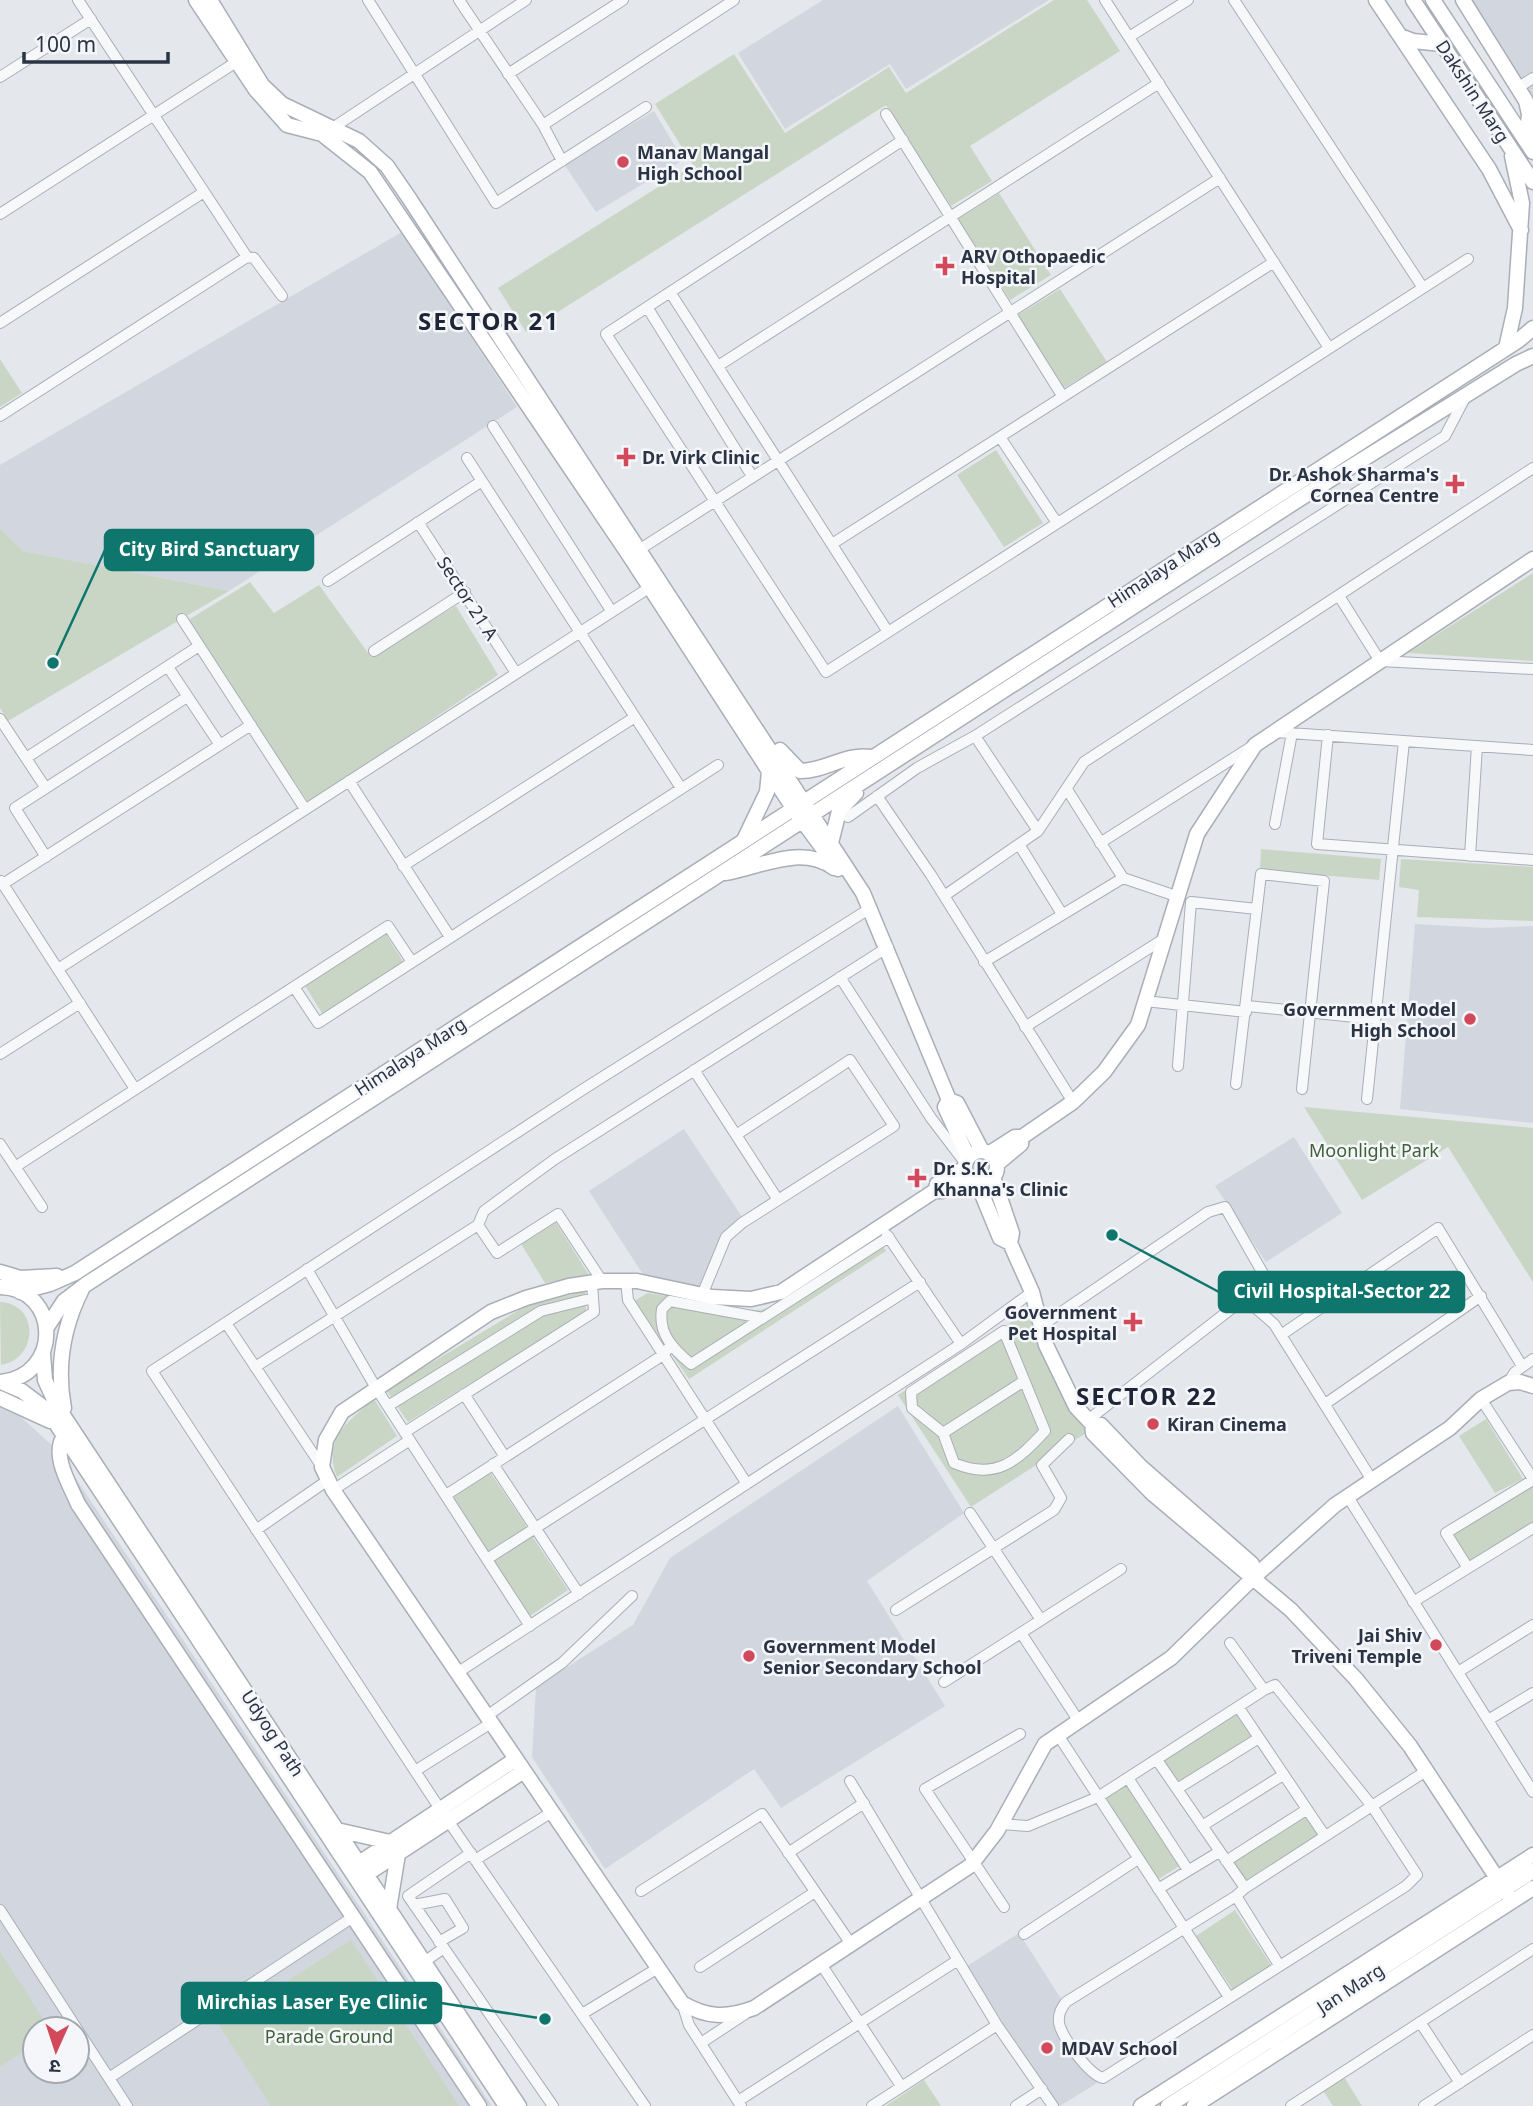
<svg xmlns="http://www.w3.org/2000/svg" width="1533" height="2106" font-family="'Noto Sans','Noto Sans Devanagari',sans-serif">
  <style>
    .built { fill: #d2d6de; fill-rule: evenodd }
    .green { fill: #c9d6c5 }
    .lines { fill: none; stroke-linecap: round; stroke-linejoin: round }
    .street-casing { stroke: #a9aeb7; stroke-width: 12 }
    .secondary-casing { stroke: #a9aeb7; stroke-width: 17 }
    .street { stroke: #f7f8fa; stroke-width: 10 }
    .secondary { stroke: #fff; stroke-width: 14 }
    .poi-dot { fill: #d1495b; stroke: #f4f6f9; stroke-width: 2.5 }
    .labels { text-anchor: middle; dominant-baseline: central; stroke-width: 5; stroke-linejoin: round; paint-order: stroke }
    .street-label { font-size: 18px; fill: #2b3445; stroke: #f4f6f9 }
    .poi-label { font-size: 18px; font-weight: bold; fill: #2b3445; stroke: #f4f6f9; text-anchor: start }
    .park-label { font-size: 18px; fill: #3f6138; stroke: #f4f6f9 }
    .district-label { font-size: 24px; font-weight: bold; letter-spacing: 2px; fill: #1d2536; stroke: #f4f6f9 }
    .leader { fill: none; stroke: #0f766e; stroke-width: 2.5 }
    .callout-dot { fill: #0f766e; stroke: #f4f6f9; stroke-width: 2.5 }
    .callout { fill: #0f766e; stroke: #0f766e; stroke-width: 2.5 }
    .callout-label { font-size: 19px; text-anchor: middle; font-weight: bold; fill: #fff }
  </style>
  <rect width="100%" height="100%" fill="#e4e7ec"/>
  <path class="built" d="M823,0H1049L906,89L890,64L785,129L738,53Z
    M1460,0H1533V110Z
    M654,111L683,160L596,212L564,164Z
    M402,232L517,407L229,591L23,551L0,528V465Z
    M1415,924L1486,928L1533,926V1123L1400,1109Z
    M684,1129L742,1217L721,1235L699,1287L646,1279L589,1191Z
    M1294,1137L1342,1213L1266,1262L1215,1186Z
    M0,1406L20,1416L57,1450L492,2106H0ZM35,2029H77V2071H35Z
    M898,1406L964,1513L867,1581L945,1706L781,1808L754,1769L605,1869L532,1757L536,1687L633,1625L670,1558Z
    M1019,1933L1065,2005L1053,2013L1097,2083L1060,2106H1056L967,1966Z"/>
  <path class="green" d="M1054,0H1087L1120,51L970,146L992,181L951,206L886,105L526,332L498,288L693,165L655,104L734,54L785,133L889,67L906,93Z
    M999,193L1051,275L1010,300L958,219Z
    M1060,289L1107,362L1064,388L1018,315Z
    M0,359L22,393L0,407Z
    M996,450L1043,523L1004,547L957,475Z
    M0,528L23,551L229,591L8,721L0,708Z
    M1533,573V661L1408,653Z
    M250,582L274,613L319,585L371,657L456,606L498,675L309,803L185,622Z
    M1261,849L1381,859L1379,880L1260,870Z
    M1401,859L1533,867V921L1417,917L1419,890L1399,887Z
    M385,933L404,963L323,1015L304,984Z
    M1304,1107L1533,1128V1282L1448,1147L1362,1200Z
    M555,1221L589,1275L545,1283L520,1242Z
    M881,1242L886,1251L689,1379L634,1301L648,1293L741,1310H761L780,1304Z
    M585,1291L586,1311L408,1422L386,1390L524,1307Z
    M0,1302C40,1304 38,1359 1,1365Z
    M1027,1312L1054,1374L1089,1431L971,1507L898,1395Z
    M374,1399L397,1436L337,1477C322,1440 348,1421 374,1399Z
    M1486,1419L1523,1479L1495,1493L1459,1436Z
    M490,1472L527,1527L488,1552L452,1498Z
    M1533,1480V1528L1468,1568L1446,1533Z
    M532,1536L568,1590L530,1616L494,1561Z
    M1239,1712L1254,1737L1178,1785L1163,1761Z
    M1127,1782L1181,1865L1157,1880L1103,1797Z
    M1305,1814L1323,1841L1248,1889L1230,1862Z
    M1235,1910L1271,1965L1233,1990L1196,1936Z
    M351,1940L459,2106H271L219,2025Z
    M0,1952L50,2029H35V2044L0,2067Z
    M1344,2077L1362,2106H1333L1322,2089Z
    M924,2080L941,2106H886Z"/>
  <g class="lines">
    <g class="street-casing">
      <path id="street" d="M78,0L247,257L254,258L282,296
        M368,0L496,203L646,107
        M459,0L543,125L562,161
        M1105,0L1329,348
        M1234,0L1423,288
        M1129,37L1188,0
        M508,74L623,0
        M0,77L91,19
        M1519,87L1533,78
        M886,114L1063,397
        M543,125L734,0
        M328,131L526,0
        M903,140L606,334L826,672L1468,259
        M0,214L241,59
        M670,292L888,632
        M647,307L752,476
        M0,323L204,192
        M718,366L1159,83
        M0,416L247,257
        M493,426L612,612
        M1000,437L1057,523
        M467,458L681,788
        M418,522L516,673
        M832,544L1274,262
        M634,553L1220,178
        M328,581L482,481
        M1339,596L1380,661L1533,669
        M182,619L305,809
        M374,651L465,592
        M168,667L220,745
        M0,719L45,787
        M1275,732L1533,750
        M1328,735L1317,844L1533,860
        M975,736L1038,831
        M26,758L199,646
        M349,781L450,937
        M1068,791L1123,878L1176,896
        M877,796L931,875L1073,1102
        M848,817L917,768L975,736L1445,436L1466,396
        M1275,824L1292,733
        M1100,843L1251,747
        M1020,846L1062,914
        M1470,856L1477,746
        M46,857L15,808L187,697
        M403,866L635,717
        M1,881L135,1089
        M3,884L251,725
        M944,896L1038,831L1084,762L1533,468
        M984,962L1123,878
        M58,969L655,584
        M840,977L931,1118L966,1164
        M294,987L318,1023L718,765
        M1145,1001L1246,1012
        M1247,1006L1375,1019
        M1025,1027L1162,940
        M0,1054L80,1003
        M1178,1066L1191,902L1257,909
        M694,1070L778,1200
        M1236,1084L1261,874L1324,881L1302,1089
        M1367,1099L1404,741
        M0,1144L42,1207
        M15,1167L388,926L412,962
        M478,1225L484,1211L555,1159L888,947
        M887,1235L961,1344
        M307,1269L376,1388L530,1626
        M626,1281L628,1300L747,1484
        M702,1295L726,1237L742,1223L894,1126L850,1060L736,1135
        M763,1318L670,1301L662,1309C658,1334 673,1349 691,1364L889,1237
        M226,1323L322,1467
        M1041,1326L1208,1212L1225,1207L1269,1284
        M1004,1331L1045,1431C1017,1461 996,1481 954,1463L943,1433L912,1408L911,1392Z
        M1281,1335L1438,1228L1522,1366
        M255,1367L478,1225L497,1253L558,1214L602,1281
        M1508,1383L1515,1372L1533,1359
        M464,1394L505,1457
        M1481,1399L1533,1479
        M1325,1404L1481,1296
        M388,1406L541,1311L593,1298
        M1088,1420L1236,1305L1251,1304L1274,1324L1372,1480
        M405,1432L594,1312L592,1283
        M943,1433L1024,1381
        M493,1464L579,1594
        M333,1490L410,1440
        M446,1495L663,1355L670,1346
        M1348,1497L1533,1792
        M970,1513L1041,1620
        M256,1530L328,1480
        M487,1559L920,1282
        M1468,1568L1446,1533L1533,1480
        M1413,1602L1533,1528
        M896,1610L1054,1510L1061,1498L1042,1465L1069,1439
        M1021,1633L1078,1720
        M1230,1643L1264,1690L1275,1685L1372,1806L1417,1875L1406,1886L1103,2078C1088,2074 1062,2037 1059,2023C1058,2014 1061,2009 1066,2002L1236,1896L1245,1888L1361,1813L1426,1771
        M1458,1672L1533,1625
        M457,1673L961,1344L1032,1292
        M944,1682L1121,1569
        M1239,1708L1325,1836
        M487,1716L562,1663L632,1596
        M1488,1720L1533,1693
        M1058,1735L1229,1997
        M1157,1760L1245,1888
        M415,1771L491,1723
        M1128,1778L1188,1870
        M850,1781L997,2025L1053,2106
        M1177,1789L1259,1738
        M1000,1824L1028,1826L1098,1797L1264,1690
        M1202,1826L1283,1775
        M471,1853L408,1896L553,2106
        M788,1853L864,1803
        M475,1860L552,1812
        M1226,1861L1306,1810
        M1158,1889L1219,1852
        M641,1891L762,1814L851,1944
        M1236,1896L1279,1965
        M414,1905L445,1899L463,1928L439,1942
        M1004,1907L925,1789L1020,1734
        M0,1910L77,2029
        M1024,1934L1138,1859
        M424,1962L444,1948
        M821,1964L901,2086
        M700,1967L815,1892
        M682,2003L689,2025L741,2106
        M582,2014L658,1968
        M1420,2022L1460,2083
        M77,2029L127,2106
        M701,2043L745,2014
        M109,2078L353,1917
        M738,2101L958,1960
        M645,2106L440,1809L152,1371L582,1090L869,909
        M872,2106L997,2025
        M1016,2106L1042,2089
        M1291,2106L1533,1949
        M1424,2106L1533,2035"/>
    </g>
    <g class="secondary-casing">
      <path id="secondary" d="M196,0L256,90L287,125L322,134L370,172L629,555L793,808L838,869
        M210,0L262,85L282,104L359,141L387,166L409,198L863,893L949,1100
        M1376,0L1489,169L1521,230
        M1413,0L1533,182
        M1433,0L1533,152
        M1463,0L1526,101L1529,114L1526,141
        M1400,36L1413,41L1442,44
        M1506,348L1515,308L1522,203L1512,156
        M780,750L800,771C826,771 845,753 871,757
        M744,840L767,792L769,771
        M831,843L839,811L856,793
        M725,873C761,867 801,844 834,868
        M1022,1137L1073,1102L1104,1072L1138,1025L1197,834L1255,745L1533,559
        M965 1167a16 16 0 1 1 32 0a16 16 0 1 1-32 0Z
        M990,1153L1015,1137H1022L1021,1144L997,1164
        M968,1157L945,1107L949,1100L957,1103L982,1151
        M965,1168L937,1184L936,1190L942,1191L972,1179
        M977,1182L1000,1238L1010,1243L1012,1233L993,1177
        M936,1190L781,1292L751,1299L712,1297L637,1281H602L569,1286L526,1298L491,1312L342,1412L326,1440L322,1467L333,1490L682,2003C707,2018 727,2018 754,2008L970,1866L997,1831L1045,1744L1171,1658L1254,1577L1335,1505L1450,1428L1481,1399L1508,1383L1520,1382L1533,1386
        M1010,1243L1032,1292L1046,1345L1076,1407L1092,1424L1093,1433L1153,1494L1291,1610L1356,1679L1410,1746L1512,1901
        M0,1272L20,1278L57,1276
        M0,1287C60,1288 63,1375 1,1382
        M20,1292L50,1284L75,1273L1519,340L1533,328
        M47,1327L64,1301L85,1285L1312,491L1516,364L1533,356
        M43,1354L45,1380L57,1406L519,2106
        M1,1382L22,1391L47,1410L506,2106
        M0,1398L50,1421
        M64,1408C56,1366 63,1327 82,1289
        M1092,1424L1101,1425L1141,1467L1252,1564
        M64,1436C51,1455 70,1485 78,1504L479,2106
        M337,1830L390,1842
        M359,1863L516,1759
        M367,1874L524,1771
        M389,1909L398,1854
        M1141,2106L1533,1855
        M1168,2106L1533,1871
        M1194,2106L1533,1888"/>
    </g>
    <use href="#street" class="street"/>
    <use href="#secondary" class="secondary"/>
  </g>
  <g class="poi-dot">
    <circle cx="623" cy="162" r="7"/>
    <path d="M941.5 255.5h7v7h7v7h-7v7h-7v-7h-7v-7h7z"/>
    <path d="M622.5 446.5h7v7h7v7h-7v7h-7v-7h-7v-7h7z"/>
    <path d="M1451.5 473.5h7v7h7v7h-7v7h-7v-7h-7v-7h7z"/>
    <circle cx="1470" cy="1019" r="7"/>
    <path d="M913.5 1167.5h7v7h7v7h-7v7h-7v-7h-7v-7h7z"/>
    <path d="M1129.5 1311.5h7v7h7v7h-7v7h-7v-7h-7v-7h7z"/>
    <circle cx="1153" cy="1424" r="7"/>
    <circle cx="1436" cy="1645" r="7"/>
    <circle cx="749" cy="1656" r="7"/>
    <circle cx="1047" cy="2048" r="7"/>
  </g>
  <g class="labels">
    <g class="street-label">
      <text transform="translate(1473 91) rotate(57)">Dakshin Marg</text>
      <text transform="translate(1163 568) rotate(-33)">Himalaya Marg</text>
      <text transform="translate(468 598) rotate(57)">Sector 21 A</text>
      <text transform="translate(410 1056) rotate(-33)">Himalaya Marg</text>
      <text transform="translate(273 1733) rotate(57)">Udyog Path</text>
      <text transform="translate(1350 1988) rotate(-33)">Jan Marg</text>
    </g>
    <g class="poi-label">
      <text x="637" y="152">Manav Mangal<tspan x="637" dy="21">High School</tspan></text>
      <text x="961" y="256">ARV Othopaedic<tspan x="961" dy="21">Hospital</tspan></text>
      <text x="642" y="457">Dr. Virk Clinic</text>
      <text x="1439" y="474" text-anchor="end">Dr. Ashok Sharma's<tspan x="1439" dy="21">Cornea Centre</tspan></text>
      <text x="1456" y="1009" text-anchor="end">Government Model<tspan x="1456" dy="21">High School</tspan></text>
      <text x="933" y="1168">Dr. S.K.<tspan x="933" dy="21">Khanna's Clinic</tspan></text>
      <text x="1117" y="1312" text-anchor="end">Government<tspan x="1117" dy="21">Pet Hospital</tspan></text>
      <text x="1167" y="1424">Kiran Cinema</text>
      <text x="1422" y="1635" text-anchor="end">Jai Shiv<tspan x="1422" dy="21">Triveni Temple</tspan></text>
      <text x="763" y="1646">Government Model<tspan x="763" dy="21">Senior Secondary School</tspan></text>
      <text x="1061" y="2048">MDAV School</text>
    </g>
    <g class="park-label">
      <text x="1374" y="1150">Moonlight Park</text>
      <text x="329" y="2036">Parade Ground</text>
    </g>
    <g class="district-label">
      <text x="489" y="320">SECTOR 21</text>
      <text x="1147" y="1395">SECTOR 22</text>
    </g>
  </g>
  <path class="leader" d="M53 663L105 550M1112 1235L1219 1292M545 2019L441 2003"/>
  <g class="callout-dot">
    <circle cx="53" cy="663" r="7"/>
    <circle cx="1112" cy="1235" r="7"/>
    <circle cx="545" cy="2019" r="7"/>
  </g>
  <g class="callout">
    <rect x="105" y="530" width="208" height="40" rx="7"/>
    <rect x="1219" y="1272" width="245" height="40" rx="7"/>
    <rect x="182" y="1983" width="259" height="40" rx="7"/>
  </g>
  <g class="callout-label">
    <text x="209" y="556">City Bird Sanctuary</text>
    <text x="1342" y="1298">Civil Hospital-Sector 22</text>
    <text x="312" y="2009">Mirchias Laser Eye Clinic</text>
  </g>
  <g transform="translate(56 2050) rotate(183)"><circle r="33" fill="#f4f6f9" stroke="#a4a8b1" stroke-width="2"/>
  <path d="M0-5L12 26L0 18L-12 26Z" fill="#d1495b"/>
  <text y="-10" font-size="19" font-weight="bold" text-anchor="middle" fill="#2b3445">उ</text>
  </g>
  <path d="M24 52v10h144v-10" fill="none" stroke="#2b3445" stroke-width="3.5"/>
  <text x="35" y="52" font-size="21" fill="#2b3445" stroke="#f4f6f9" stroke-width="5" paint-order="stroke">100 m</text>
</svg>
